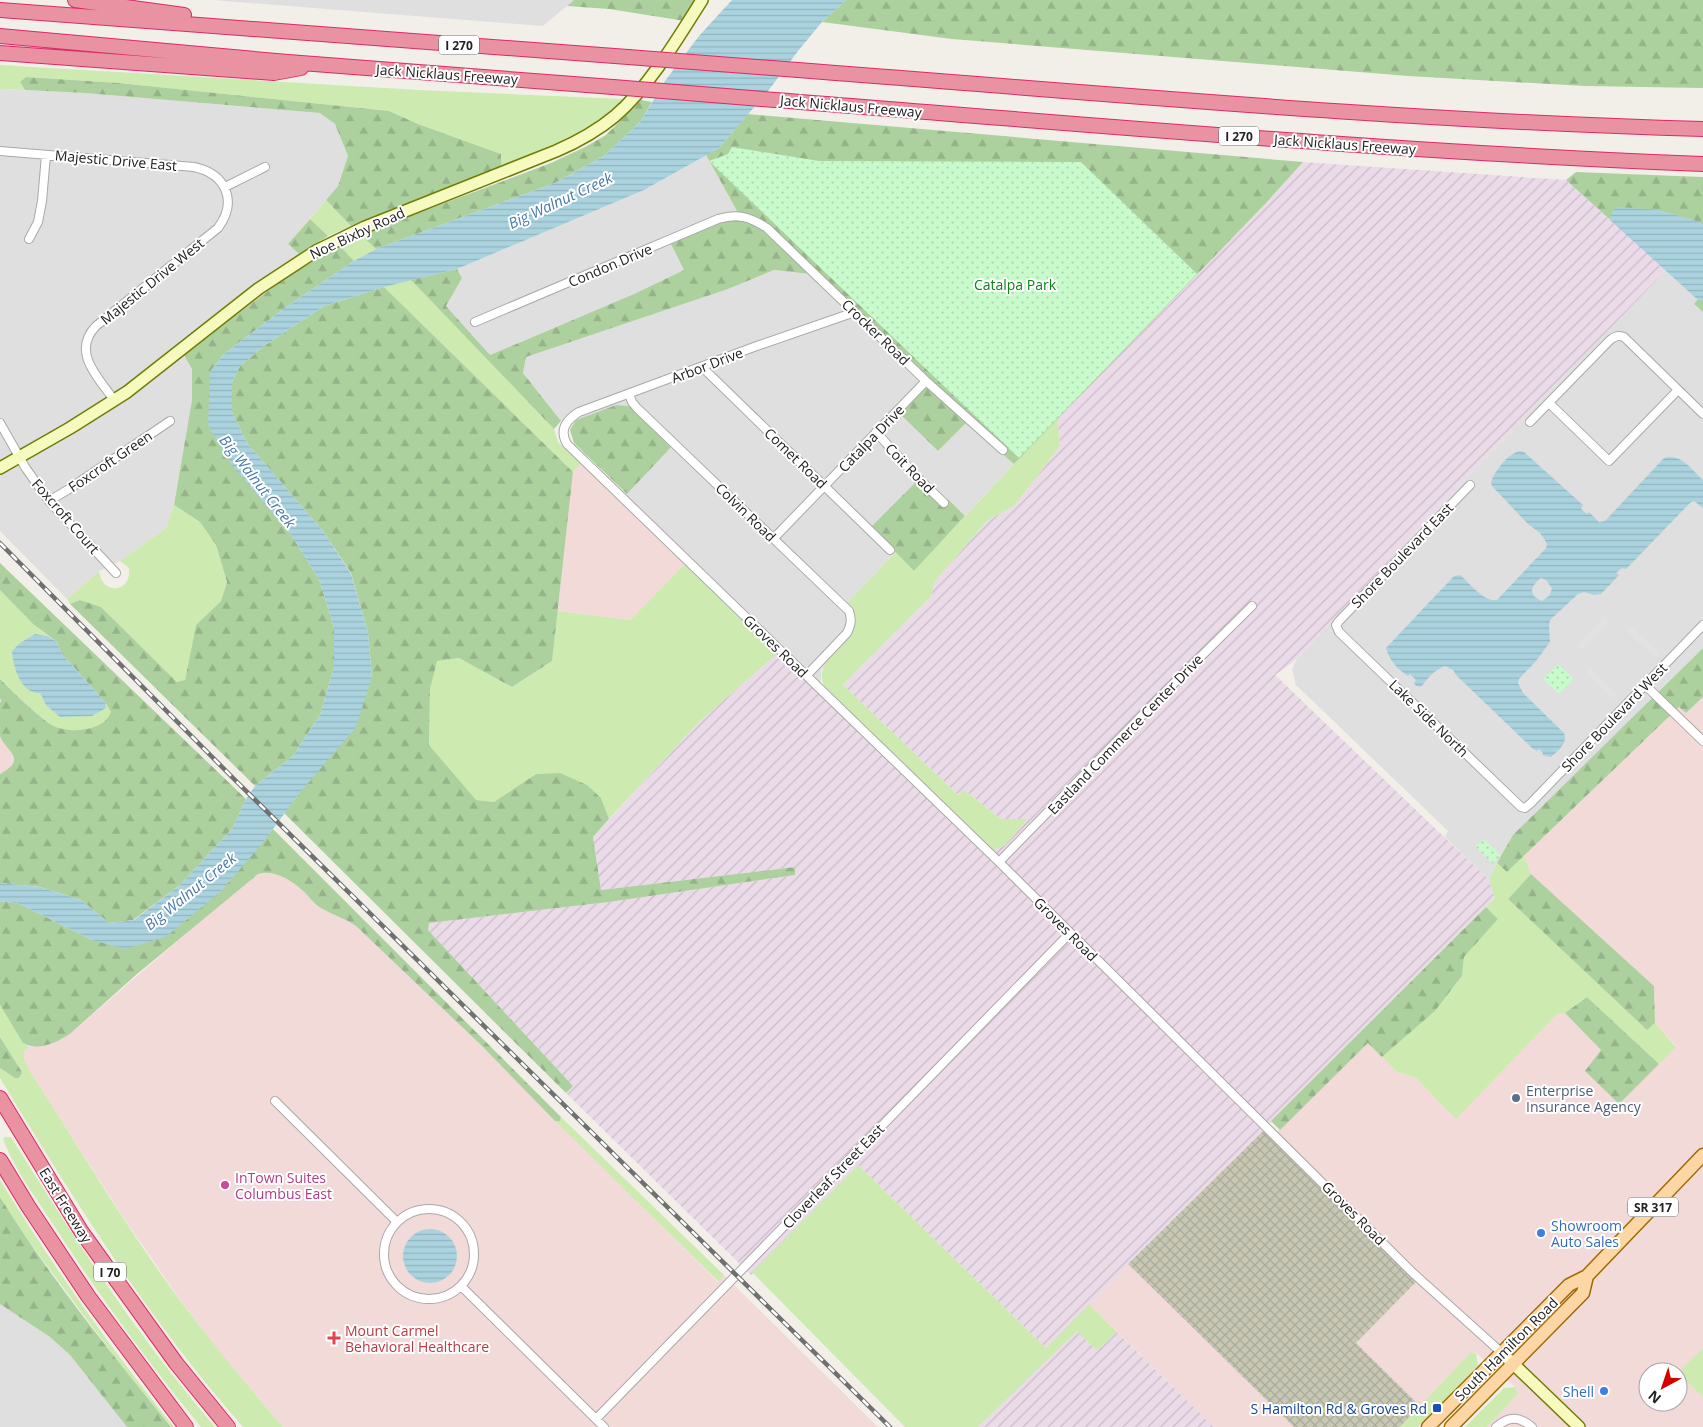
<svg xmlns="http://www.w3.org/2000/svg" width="1703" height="1427" font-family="'Open Sans',sans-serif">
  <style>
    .residential { fill: #e0dfdf }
    .commercial { fill: #f2dad9; fill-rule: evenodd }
    .industrial { fill: url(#industrial-furrows) }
    .construction { fill: url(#construction-cross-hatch) }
    .grass { fill: #cdebb0 }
    .forest { fill: url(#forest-firs) }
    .park { fill: url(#park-dots) }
    .parking { fill: #e2e2e2 }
    .water { fill: url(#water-rules); fill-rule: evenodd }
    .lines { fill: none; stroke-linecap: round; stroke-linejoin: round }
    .street-casing { stroke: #a9a9a9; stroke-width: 10 }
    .secondary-casing { stroke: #707d05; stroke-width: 14 }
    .primary-casing { stroke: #a06b00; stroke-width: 15 }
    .highway-casing { stroke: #dc2a67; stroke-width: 16 }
    .street { stroke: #fff; stroke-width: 8 }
    .secondary { stroke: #f7fabf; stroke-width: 11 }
    .primary { stroke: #fcd6a4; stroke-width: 12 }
    .highway { stroke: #e892a2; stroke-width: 14 }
    .rail-casing { stroke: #707070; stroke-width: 4.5 }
    .rail { stroke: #fff; stroke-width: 2.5; stroke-dasharray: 8; stroke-linecap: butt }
    .highway-bridge-casing { stroke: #dc2a67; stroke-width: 16; stroke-linecap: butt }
    .highway-bridge { stroke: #e892a2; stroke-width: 14 }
    .service-dot { fill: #5c6f8a; stroke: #fff; stroke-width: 2 }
    .hotel-dot { fill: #d1479c; stroke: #fff; stroke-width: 2 }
    .shop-dot { fill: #3f7fe0; stroke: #fff; stroke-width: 2 }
    .health-dot { fill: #e0444e; stroke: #fff; stroke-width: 2 }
    .transit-dot { fill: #1a4fb4; stroke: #fff; stroke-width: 2 }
    .labels { text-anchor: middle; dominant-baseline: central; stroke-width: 4; stroke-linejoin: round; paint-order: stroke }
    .shield { fill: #fff; stroke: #646464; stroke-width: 1 }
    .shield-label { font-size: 12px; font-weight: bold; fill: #222 }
    .street-label { font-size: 14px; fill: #222; stroke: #fff }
    .park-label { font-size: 14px; fill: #0c8416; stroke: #fff }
    .service-label { font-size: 14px; fill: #4e5e75; stroke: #fff; text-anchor: start }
    .hotel-label { font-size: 14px; fill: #b23c85; stroke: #fff; text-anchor: start }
    .shop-label { font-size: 14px; fill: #366cbe; stroke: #fff; text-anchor: start }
    .health-label { font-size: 14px; fill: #be3a42; stroke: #fff; text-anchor: start }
    .transit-label { font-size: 14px; fill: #164399; stroke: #fff; text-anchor: end }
    .water-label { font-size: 15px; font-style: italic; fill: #4a7aab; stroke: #fff }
  </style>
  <defs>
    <pattern id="industrial-furrows" width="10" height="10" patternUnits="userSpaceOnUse" patternTransform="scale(1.25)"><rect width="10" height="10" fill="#ebdbe8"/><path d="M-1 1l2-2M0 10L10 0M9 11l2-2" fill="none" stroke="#c9bcc7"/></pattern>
    <pattern id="construction-cross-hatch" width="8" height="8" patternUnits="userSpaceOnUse" patternTransform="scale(1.25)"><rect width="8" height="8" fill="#c7c7b4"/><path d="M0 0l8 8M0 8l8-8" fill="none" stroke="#abab9a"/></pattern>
    <pattern id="forest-firs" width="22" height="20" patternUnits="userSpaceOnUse" patternTransform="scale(1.25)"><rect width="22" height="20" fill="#add19e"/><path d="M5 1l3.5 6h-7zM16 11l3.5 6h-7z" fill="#95b388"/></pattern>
    <pattern id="park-dots" width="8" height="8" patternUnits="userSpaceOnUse" patternTransform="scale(1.25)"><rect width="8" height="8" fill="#c8facc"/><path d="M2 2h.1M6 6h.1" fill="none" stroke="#acd6af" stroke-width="1.8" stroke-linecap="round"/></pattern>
    <pattern id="water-rules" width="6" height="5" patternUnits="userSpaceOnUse" patternTransform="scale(1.25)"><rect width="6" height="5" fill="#aad3df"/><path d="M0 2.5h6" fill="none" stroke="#92b5bf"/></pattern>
  </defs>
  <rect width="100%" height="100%" fill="#f2efe9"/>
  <path class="residential" d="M212,0H574L543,26Z
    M0,89L85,93L320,113L335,124L348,156L338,186L288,244L309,264L288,276L192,369V400L174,505L166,528L120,561L99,571L67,599L0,531Z
    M706,155L737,211L671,244L684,270L634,294L490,355L446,306L462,278L457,269L644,190Z
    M774,270L810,274L926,384L899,413L938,451L966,423L1014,464L965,516L948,499L943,504L871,527L896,552L847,603L855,614L856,625L852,634L830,658L821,670V682L778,653L622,500L672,445L629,406L616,405L576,420L570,430L561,421L523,373L526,357L728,289Z
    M1665,270L1698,300L1694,304L1703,312V648L1649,701L1497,863L1489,880L1445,837L1448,831L1296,685L1292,669L1297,659L1501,441L1658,279Z
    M0,1304L50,1337L70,1355L127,1427H0Z"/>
  <path class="commercial" d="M581,464L622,500L685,564L630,620L557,611L573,472Z
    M1703,697V1348L1679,1373L1703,1397V1427H1487L1518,1394L1515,1387L1476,1353L1471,1352L1420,1406L1356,1343L1416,1282L1272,1137L1368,1043L1397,1072L1416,1078L1456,1118L1558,1013H1565L1601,1050L1676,1046L1655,1023L1654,986L1531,874L1524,856L1679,707L1686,713ZM1648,1372H1678V1402H1648Z
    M0,736L14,754V761L8,770L0,774Z
    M267,871L285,877L301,889L320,907L348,919L356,926L483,1047L718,1282L724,1275L878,1427H283L216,1348L181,1301L123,1217L28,1068L24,1058V1051L29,1047L50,1044L71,1033L212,911L258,874Z
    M1128,1264L1294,1427H1214L1089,1304Z"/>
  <path class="industrial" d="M1303,162L1566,180L1665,270L1658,279L1501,441L1297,659L1275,675L1489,880L1495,898L1046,1348L858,1165L751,1275L566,1093L573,1086L428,930L429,923L609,902L795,875V867L601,890L593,837L700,721L778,653L821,682L826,689L1004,846L1027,820L1001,819L964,790L958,795L843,685L931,597L935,581L987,521L1015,505L1060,446L1057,418L1266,203Z
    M1077,1330L1097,1351L1117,1332L1214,1427H978Z"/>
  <path class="construction" d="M1265,1129L1416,1282L1356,1343L1420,1406L1400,1427H1294L1128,1264Z"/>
  <path class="grass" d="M0,65L419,90L623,99C591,132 543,149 501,166V154L418,124L389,111L119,83L26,77L20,82L25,90L0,89Z
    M326,200L351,226L328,236L310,219Z
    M362,236L376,249L354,261L340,246Z
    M411,280L554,429L558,442L581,464L573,472L384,287Z
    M1057,418L1060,446L1015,505L987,521L935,581L931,597L843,685L958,795L964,790L1001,819H1028L1004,846L993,850L986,845L826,689C805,656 868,642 854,613C852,610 849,606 847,603L896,552L914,571Z
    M174,505L200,522L216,545L227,582L221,601L196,625L185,680L178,683L101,607L80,600L70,604L67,599L99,571C102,596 132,593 129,568L120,561L166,528Z
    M685,564L778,653L700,721L609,819L601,798L536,774L494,802L475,800L429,745L430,689L436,661L459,658L512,687L552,661L557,611L630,620Z
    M0,590L33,624L48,636L35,634L40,693L46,705L105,709V702L111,712C108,722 100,725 91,728C79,731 68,731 56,727C43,722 11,690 0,679Z
    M1524,856L1531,874L1508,899L1647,1029L1655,1023L1676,1047L1659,1064L1587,997L1565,1013H1558L1456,1119L1416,1078L1397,1072L1382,1057L1435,1011L1462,976L1464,957L1498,919L1486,907L1495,898L1489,880L1497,863L1507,872Z
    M0,1005L23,1043L29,1047L24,1051V1058L28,1068C79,1147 126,1228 182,1303C214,1346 248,1386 283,1427H243C148,1319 74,1200 0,1078V1068L15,1078L22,1072L0,1037Z
    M561,1117L724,1275L719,1282L555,1121H560Z
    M5,1137H11C73,1237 138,1337 215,1427H201C147,1361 97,1293 51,1221C34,1195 14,1168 3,1139Z
    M858,1165L1046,1348L1089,1304L1117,1332L1097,1351L1077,1331L978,1427H905L752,1272Z
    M0,1180C53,1266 110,1348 174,1427H171L125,1371L22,1232L0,1197Z
    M1703,1348V1397L1678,1373Z
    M1471,1352L1476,1353L1478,1365L1418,1427H1400Z
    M1515,1387L1518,1394L1487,1427H1465L1504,1388Z"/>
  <path class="forest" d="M574,0H697L685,21L609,9L567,6Z
    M846,0H1703V88L1584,86L1408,76L952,39L822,22Z
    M26,77L119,83L389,111L418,124L501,154V166L351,226L326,200L338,186L348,156L335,124L320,113L85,93L25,90L20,82Z
    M641,100L652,102L641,121L604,156L555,183L376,249L362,236L394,222L551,163L585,147L606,135Z
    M748,114L1303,162L1266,203L1014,464L966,423L938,451L899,413L926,383L810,274L774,270L728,289L526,357L523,373L561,421L554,429L411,280L457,269L462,278L446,306L490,355L634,294L684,270L671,244L737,211L706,155L719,148Z
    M1576,172L1703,177V312L1694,304L1698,299L1566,180Z
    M310,219L328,236L299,254L288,244Z
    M340,246L354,261L286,307L224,354L210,372L291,535L319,579L334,627V668L320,715L293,756L255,786L70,604L80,600L101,607L177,682L185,680L196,625L221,601L227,582L216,545L200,522L174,505L192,400V369L184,355L288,276Z
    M384,287L573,472L552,661L512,687L459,658L437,661L430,689L429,745L476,800L494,802L536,774L560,773L587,785L601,798L609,819L593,837L601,890L795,867V875L609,902L429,923L428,930L573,1086L566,1093L284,813L299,794L372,677L368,633L351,573L323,531L247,443L232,412V382L240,366L264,346L324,306Z
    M616,405L629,406L672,446L627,494L574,443L570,430L576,420Z
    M919,479L944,504L948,499L965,516L914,571L871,527Z
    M0,563L246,799L232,829L180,885L133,920L109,923L81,900L40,887L0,883V774C29,758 5,751 0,736C0,728 0,712 0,703L1,701L0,698V679C11,690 43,722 56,727C68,731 79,731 91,728C100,725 107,722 111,712L105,702L62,654L57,642L33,624L0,590Z
    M1703,648V697L1686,713L1679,707L1507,872L1497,863L1513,835Z
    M273,829L561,1117L560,1121H555L483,1047L356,926C345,918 333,915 321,908C313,903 308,895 301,889C289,879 273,869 258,874L137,974L71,1033C58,1042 38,1052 23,1043L0,1005V901L20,904L92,940L220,892Z
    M1531,874L1654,986L1655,1023L1647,1030L1508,899Z
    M1486,907L1498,919L1464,957L1462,976L1435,1011L1382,1057L1368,1043L1280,1130L1271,1121Z
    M1587,997L1659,1064L1619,1104L1585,1071L1601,1050L1565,1013Z
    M0,1037L22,1072L19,1078H15L0,1068Z
    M0,1197C50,1278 111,1353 171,1427H127L70,1355L50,1337L0,1304Z"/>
  <path class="park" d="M732,147L819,161L1081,162L1197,274L1019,458L709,161L728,154Z
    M1558,664L1574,679L1559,694L1543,679Z
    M1484,839L1501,855L1493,864L1475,847Z"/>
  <path class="parking" d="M1604,617L1609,622L1582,650L1577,646Z
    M1631,626L1660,653L1655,658L1626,631Z
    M1590,667L1618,694L1613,699L1586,672Z"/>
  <path class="water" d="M732,0H846L822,22L798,51L768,91L719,148L644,190L457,269L384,287L324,306L264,346L240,366L232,382V412L247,443L323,531L351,574L368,633L372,677L356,727L299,794L261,845L220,892L167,936L126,949L92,940L20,904L0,901V883L40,887L81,900L109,923L134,920L180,885L232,829L246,799L255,786L293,756L320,715L334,668V627L319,579L291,535L231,464L208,425L210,372L224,354L286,307L354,261L376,249L555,183L604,156L641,121L665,81L699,36Z
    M1619,207L1659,210L1703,223V301L1698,300L1610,220L1612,211Z
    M1520,451L1524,452L1583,505L1581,509L1587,514L1589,512L1599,522L1605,521L1664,458C1681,453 1692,470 1703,480V508L1694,501L1690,503L1631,564L1626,569L1622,568L1616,573L1619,575L1601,594L1594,595L1584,592L1578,594L1550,620L1549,626L1550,642L1536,661L1519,679L1518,683L1523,693L1564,733C1568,743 1559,750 1551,757L1542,755L1543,753L1539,749L1537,751L1533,749L1456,675L1453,670L1445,666C1434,670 1428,678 1421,687L1416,686L1414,683L1416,680L1410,674L1408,676C1397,669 1390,661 1386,648L1454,576L1460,575C1470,583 1483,602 1497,600L1546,548L1547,545L1545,540L1540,533L1528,524L1492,486L1491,482C1495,471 1508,453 1520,451ZM1541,578L1546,580L1552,588L1550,595L1542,601C1528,596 1530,586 1541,578Z
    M35,634L48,636L57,642L62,654L105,702L106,708L92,716L60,717L46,705L40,693C21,694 13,667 12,651L20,643Z
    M403 1256a27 27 0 1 1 54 0a27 27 0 1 1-54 0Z"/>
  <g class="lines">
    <g class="street-casing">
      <path id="street" d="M0,151L194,167C226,174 238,201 218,228L96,326C71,352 98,377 114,400
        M225,187L265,167
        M29,239L38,222L42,201L46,155
        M855,312L754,347L579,412C566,420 559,430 567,444L999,862L1413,1273L1502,1353
        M475,322L718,219C738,213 750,217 767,228L926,381L1003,450
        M702,367L890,550
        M629,394L632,402L637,408L849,611C852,620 851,625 847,633L807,675
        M1549,403L1609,461L1678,390
        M1530,422L1610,340C1615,336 1618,335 1624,337L1703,414
        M0,423L25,467L49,501L116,573
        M876,432L918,478L944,503
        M1470,485L1339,621L1336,625L1339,632L1521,807L1525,808L1531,803L1703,625
        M49,501L69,489L170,421
        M774,538L926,381
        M1645,685L1703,741
        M999,862L1164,693L1252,606
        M275,1101L397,1222
        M384 1254a45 45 0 1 1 90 0a45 45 0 1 1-90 0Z
        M462,1287L604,1427
        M596,1419L1070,933
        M1496,1427C1509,1416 1519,1416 1532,1427"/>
    </g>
    <g class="secondary-casing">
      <path id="secondary" d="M0,468L70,428L127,392L258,289L316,251L365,227L556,151C577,142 597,131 615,116C649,87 678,38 702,0
        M1502,1353L1579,1427"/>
    </g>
    <g class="primary-casing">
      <path id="primary" d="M1428,1427L1569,1285L1587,1276L1703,1155
        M1451,1427L1583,1293L1587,1276"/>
    </g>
    <g class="highway-casing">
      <path id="highway" d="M75,0L184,15
        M0,10L628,57
        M0,36L288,62L613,87
        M0,53L274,73L301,68
        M798,70C1100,93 1401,121 1703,129
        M775,100C1084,124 1393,152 1703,164
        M0,1098L81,1231L176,1363L228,1427
        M0,1160L28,1206L88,1296L186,1427"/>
    </g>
    <use href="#street" class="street"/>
    <use href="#secondary" class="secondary"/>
    <use href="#primary" class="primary"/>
    <use href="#highway" class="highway"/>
    <g class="rail-casing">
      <path id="rail" d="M0,543L234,779L890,1427"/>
    </g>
    <use href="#rail" class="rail"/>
    <g class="highway-bridge-casing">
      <path id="highway-bridge" d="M628,57L798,70
        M613,87L775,100"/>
    </g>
    <use href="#highway-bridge" class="highway-bridge"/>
  </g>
  <circle class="service-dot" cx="1516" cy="1098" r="5"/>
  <circle class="hotel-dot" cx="225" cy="1185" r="5"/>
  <g class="shop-dot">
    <circle cx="1541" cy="1233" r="5"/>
    <circle cx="1604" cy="1391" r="5"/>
  </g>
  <path class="health-dot" d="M331.5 1330.5h5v5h5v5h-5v5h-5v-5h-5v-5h5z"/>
  <rect class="transit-dot" x="1432" y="1403" width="10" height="10" rx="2.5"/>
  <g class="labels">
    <g class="shield">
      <rect x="439" y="35.5" width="40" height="19" rx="4"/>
      <rect x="1219" y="126.5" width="40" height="19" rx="4"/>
      <rect x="1628" y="1197.5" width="50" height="19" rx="4"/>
      <rect x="94" y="1262.5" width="32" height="19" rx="4"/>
    </g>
    <g class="shield-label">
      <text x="459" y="45">I 270</text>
      <text x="1239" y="136">I 270</text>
      <text x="1653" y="1207">SR 317</text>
      <text x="110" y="1272">I 70</text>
    </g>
    <g class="street-label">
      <text transform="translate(447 74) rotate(4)">Jack Nicklaus Freeway</text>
      <text transform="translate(851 106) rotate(5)">Jack Nicklaus Freeway</text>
      <text transform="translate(1345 144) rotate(4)">Jack Nicklaus Freeway</text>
      <text transform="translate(116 160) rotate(5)">Majestic Drive East</text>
      <text transform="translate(357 233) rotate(-25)">Noe Bixby Road</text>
      <text transform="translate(610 265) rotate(-23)">Condon Drive</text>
      <text transform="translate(152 281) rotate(-39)">Majestic Drive West</text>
      <text transform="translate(876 332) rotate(44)">Crocker Road</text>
      <text transform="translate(707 365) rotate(-21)">Arbor Drive</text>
      <text transform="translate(871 438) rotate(-46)">Catalpa Drive</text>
      <text transform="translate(796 458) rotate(44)">Comet Road</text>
      <text transform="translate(110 461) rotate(-34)">Foxcroft Green</text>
      <text transform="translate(910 468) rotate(46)">Coit Road</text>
      <text transform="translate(746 512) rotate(44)">Colvin Road</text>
      <text transform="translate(66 516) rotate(49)">Foxcroft Court</text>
      <text transform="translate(1402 555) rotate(-46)">Shore Boulevard East</text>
      <text transform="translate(776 646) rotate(44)">Groves Road</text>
      <text transform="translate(1614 717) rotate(-46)">Shore Boulevard West</text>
      <text transform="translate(1429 718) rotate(44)">Lake Side North</text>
      <text transform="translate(1125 734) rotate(-46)">Eastland Commerce Center Drive</text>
      <text transform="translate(1066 929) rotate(45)">Groves Road</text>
      <text transform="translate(833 1176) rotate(-46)">Cloverleaf Street East</text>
      <text transform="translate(66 1205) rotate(58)">East Freeway</text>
      <text transform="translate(1354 1213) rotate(45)">Groves Road</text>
      <text transform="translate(1506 1349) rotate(-45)">South Hamilton Road</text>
    </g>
    <g class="park-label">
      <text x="1015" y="284">Catalpa Park</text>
    </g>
    <g class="service-label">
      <text x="1526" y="1090">Enterprise<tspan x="1526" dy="16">Insurance Agency</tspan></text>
    </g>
    <g class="hotel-label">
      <text x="235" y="1177">InTown Suites<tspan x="235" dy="16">Columbus East</tspan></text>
    </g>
    <g class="shop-label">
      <text x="1551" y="1225">Showroom<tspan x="1551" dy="16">Auto Sales</tspan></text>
      <text x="1594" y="1391" text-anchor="end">Shell</text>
    </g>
    <g class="health-label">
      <text x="345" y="1330">Mount Carmel<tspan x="345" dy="16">Behavioral Healthcare</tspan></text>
    </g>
    <g class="transit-label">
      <text x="1427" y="1408">S Hamilton Rd &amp; Groves Rd</text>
    </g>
    <g class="water-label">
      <text transform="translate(560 200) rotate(-25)">Big Walnut Creek</text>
      <text transform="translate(258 481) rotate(52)">Big Walnut Creek</text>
      <text transform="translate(190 891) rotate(-39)">Big Walnut Creek</text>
    </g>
  </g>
  <g transform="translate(1663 1387) rotate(220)"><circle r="24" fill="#ffffff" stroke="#a7a7a7"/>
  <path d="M0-4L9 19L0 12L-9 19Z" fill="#d40000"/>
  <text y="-8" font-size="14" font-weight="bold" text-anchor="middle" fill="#222222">N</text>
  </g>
</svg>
